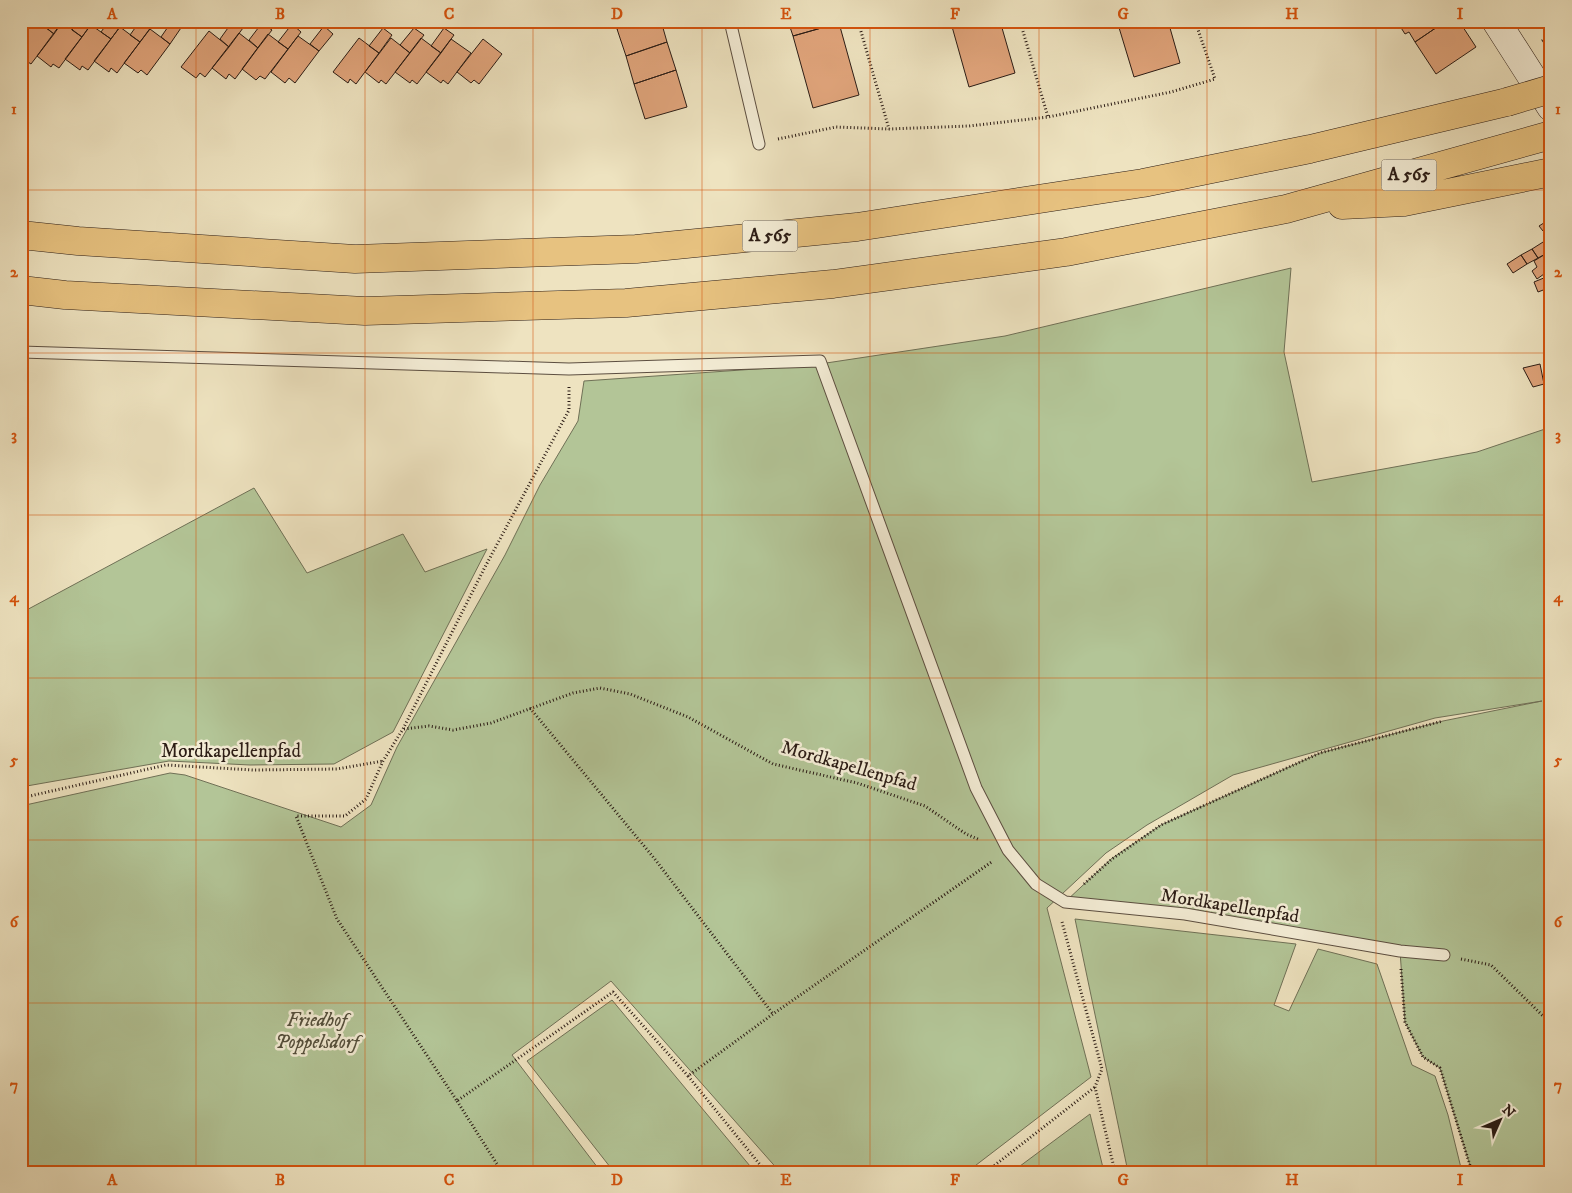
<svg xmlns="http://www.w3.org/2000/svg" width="1572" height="1193" font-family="'IM FELL DW Pica',serif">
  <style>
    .green { fill: #b3c597; stroke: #6f7056 }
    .building { fill: #e0a47b; stroke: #2b1c15 }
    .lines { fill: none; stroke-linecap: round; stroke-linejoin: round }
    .lane-casing { stroke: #5c4e40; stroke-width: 13 }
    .secondary-casing { stroke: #2b1c15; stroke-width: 29 }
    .highway-casing { stroke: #2b1c15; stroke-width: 29 }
    .path { stroke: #2b1c15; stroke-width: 3; stroke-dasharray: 1 2.5; stroke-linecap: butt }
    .lane { stroke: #f4edd6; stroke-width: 11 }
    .secondary { stroke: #f4edd6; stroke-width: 28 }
    .highway { stroke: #e7c280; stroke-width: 28 }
    .highway-bridge-casing { stroke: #2b1c15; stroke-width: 29; stroke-linecap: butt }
    .highway-bridge { stroke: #e7c280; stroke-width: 28 }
    .grid { fill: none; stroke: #d5530d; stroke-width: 1; stroke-opacity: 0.55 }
    .labels { text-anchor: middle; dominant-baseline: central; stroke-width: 5; stroke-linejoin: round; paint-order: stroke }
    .shield { fill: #f4edd6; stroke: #675b4f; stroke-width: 1 }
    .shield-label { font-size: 18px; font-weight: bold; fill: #2b1c15 }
    .street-label { font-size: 19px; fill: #2b1c15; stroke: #f4edd6 }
    .park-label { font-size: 19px; font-style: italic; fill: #544f3c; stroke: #f4edd6 }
    .neatline { fill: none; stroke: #d5530d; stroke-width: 2 }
    .grid-label { font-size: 16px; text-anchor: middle; font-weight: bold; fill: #d5530d }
  </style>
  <rect width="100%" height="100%" fill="#eee3c0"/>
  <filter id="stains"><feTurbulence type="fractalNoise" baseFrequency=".004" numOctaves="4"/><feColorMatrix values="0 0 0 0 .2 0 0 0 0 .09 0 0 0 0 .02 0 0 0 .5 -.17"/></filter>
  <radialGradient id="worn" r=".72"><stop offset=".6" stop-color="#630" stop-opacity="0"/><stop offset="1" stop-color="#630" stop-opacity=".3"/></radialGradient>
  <path class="green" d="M1291,268L1284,352L1312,482L1477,452L1551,427V1172H1472L1440,1068L1423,1057L1405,1022L1400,951L1065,902L1111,859L1161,825L1320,753L1443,721L1542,701L1435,718L1233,775L1147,825L1106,853L1047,908L1091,1077L967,1172H780L611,981L512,1055L601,1172H21V806L170,773L185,775L341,827L371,805L397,747L505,555L540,485L578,421L584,381L813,365L1005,336Z
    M254,488L307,573L403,534L425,572L487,549L393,732L334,764L250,765L169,761L21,787V613Z
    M1075,919L1296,944L1274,1005L1289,1011L1318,949L1377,964L1412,1065L1435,1076L1448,1115L1462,1172H1128Z
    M612,1000L755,1172H614L527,1061Z
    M1090,1114L1104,1172H1012Z"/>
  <path class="building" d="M21,21H32L25,30L21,27Z
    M32,21H37L54,34L31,64L25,60L22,64L21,36Z
    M48,21H63L54,34L44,26Z
    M79,21H93L82,37L72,30Z
    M109,21H124L111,39L101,32Z
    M140,21H151L154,23L140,42L130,35Z
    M172,21H178L183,25L170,44L161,37Z
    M233,21L243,28L229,47L220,39Z
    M491,21H505L500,28Z
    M614,21H640L617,29Z
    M640,21H661L667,42L626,56L617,29Z
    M788,21H838L839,23L793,36Z
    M957,21H1000L1015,73L969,87L951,23Z
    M1117,21H1168L1180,63L1134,77Z
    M1401,21H1446L1415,42L1409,32L1405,34L1398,23Z
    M1446,21H1459L1476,47L1436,74L1415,42Z
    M62,22L82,37L59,68L53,64L51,67L37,56Z
    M262,23L272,30L258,48L249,40Z
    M839,23L859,95L813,108L793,36Z
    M292,24L301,32L288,49L278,42Z
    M91,25L111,39L88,70L82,66L80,70L65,59Z
    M324,26L333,34L319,51L310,44Z
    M120,27L140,42L117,73L111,68L109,72L94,61Z
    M383,28L392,35L379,53L369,46Z
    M414,28L424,35L410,53L400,45Z
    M444,28L454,35L441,53L431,46Z
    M150,29L170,44L147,75L141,70L138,73L124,63Z
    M209,31L229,47L205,77L200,73L196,78L181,67Z
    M239,33L258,48L235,79L229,74L226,79L212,68Z
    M268,34L288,49L265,79L260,76L256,80L242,69Z
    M298,36L319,51L295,83L289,78L285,83L271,72Z
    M359,38L379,53L356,84L350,79L348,83L333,72Z
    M391,38L410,53L386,84L381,80L379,83L365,72Z
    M421,38L441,53L417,84L412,80L410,83L395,72Z
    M451,39L471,53L448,84L443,80L441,83L426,72Z
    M483,39L502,54L479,84L474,80L471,83L457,72Z
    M667,42L676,70L634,84L626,56Z
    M676,70L687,107L645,119L634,84Z
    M1547,221L1550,226L1543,231L1539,226Z
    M1551,237V251L1538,258L1532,249Z
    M1532,249L1538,258L1527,264L1521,255Z
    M1547,253L1551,259V269L1537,279L1532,271L1537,267L1534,261Z
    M1521,255L1527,264L1513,273L1507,264Z
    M1551,275V287L1538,292L1534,282Z
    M1551,299V312L1547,301Z
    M1551,314V325L1548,326L1544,316Z
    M1540,364L1544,384L1533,387L1523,368Z"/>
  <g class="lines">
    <g class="lane-casing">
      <path id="lane" d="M730,21L759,144
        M21,352L569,369L820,361L976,788L1008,850L1036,884L1065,902L1185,914L1400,951L1444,955"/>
    </g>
    <g class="secondary-casing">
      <path id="secondary" d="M1496,21L1551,107"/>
    </g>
    <g class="highway-casing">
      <path id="highway" d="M1342,205L1404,202L1551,172
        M21,235L78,241L355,259L636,249L857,227L1143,183L1310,149L1507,102
        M21,290L65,295L365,311L626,303L833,284L1066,252L1286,209L1551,135"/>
    </g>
    <path class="path" d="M858,21L889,129
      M1020,21L1048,117
      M1531,27L1538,21
      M1542,41L1551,35
      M778,139L836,127L889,129L969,126L1048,117L1171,92L1215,79L1195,21
      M569,387V410L485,567L403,729L383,761L366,799L345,816H296L337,919L457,1101L613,992L688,1076
      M530,708L654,858L773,1014
      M404,729L429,726L453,730L491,723L573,693L600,688L630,694L688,717L773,764L857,783L925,806L966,834L980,840
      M21,798L166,765L253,770L337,769L383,761
      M1084,884L1112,859L1161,825L1320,753L1443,721
      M1062,922L1102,1069L1095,1087L1115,1172
      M1461,959L1491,965L1542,1015L1551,1020
      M1401,969L1405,1022L1423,1057L1440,1068L1472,1172
      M457,1101L502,1172
      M766,1172L688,1076L773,1014L993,861
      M986,1172L1095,1087"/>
    <use href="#lane" class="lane"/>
    <use href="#secondary" class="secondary"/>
    <use href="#highway" class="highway"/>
    <g class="highway-bridge-casing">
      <path id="highway-bridge" d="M1507,102L1551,89"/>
    </g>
    <use href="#highway-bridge" class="highway-bridge"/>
  </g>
  <path class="grid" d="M196,21V1172M365,21V1172M533,21V1172M702,21V1172M870,21V1172M1039,21V1172M1207,21V1172M1376,21V1172M21,190H1551M21,353H1551M21,515H1551M21,678H1551M21,840H1551M21,1003H1551"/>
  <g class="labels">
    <g class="shield">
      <rect x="1381.5" y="159.5" width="55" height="31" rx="4"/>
      <rect x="742.5" y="220.5" width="55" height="31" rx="4"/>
    </g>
    <g class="shield-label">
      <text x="1409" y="175">A 565</text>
      <text x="770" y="236">A 565</text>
    </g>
    <g class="street-label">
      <text x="231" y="751">Mordkapellenpfad</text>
      <text transform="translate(849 766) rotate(16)">Mordkapellenpfad</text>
      <text transform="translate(1230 906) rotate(9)">Mordkapellenpfad</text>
    </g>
    <g class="park-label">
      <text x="317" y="1020">Friedhof<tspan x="317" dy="22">Poppelsdorf</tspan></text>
    </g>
  </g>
  <rect width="1572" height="1193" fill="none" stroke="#eee3c0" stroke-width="55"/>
  <g transform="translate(1500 1120) rotate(45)" stroke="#f4edd6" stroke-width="4" paint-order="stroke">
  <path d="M0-4L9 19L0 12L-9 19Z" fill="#2b1c15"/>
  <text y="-8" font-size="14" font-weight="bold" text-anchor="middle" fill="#2b1c15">N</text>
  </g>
  <rect x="28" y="28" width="1516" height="1138" class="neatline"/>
  <g class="grid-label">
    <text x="112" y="19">A</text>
    <text x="280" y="19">B</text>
    <text x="449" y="19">C</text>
    <text x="617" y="19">D</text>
    <text x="786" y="19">E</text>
    <text x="955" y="19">F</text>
    <text x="1123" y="19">G</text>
    <text x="1292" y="19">H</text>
    <text x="1460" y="19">I</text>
    <text x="14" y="114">1</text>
    <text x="1558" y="114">1</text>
    <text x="14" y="277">2</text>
    <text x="1558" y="277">2</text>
    <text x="14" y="440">3</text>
    <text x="1558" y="440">3</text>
    <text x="14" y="602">4</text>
    <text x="1558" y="602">4</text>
    <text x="14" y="765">5</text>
    <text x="1558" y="765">5</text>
    <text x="14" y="927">6</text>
    <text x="1558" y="927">6</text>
    <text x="14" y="1090">7</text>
    <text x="1558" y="1090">7</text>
    <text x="112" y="1185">A</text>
    <text x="280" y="1185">B</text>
    <text x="449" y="1185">C</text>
    <text x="617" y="1185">D</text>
    <text x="786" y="1185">E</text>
    <text x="955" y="1185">F</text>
    <text x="1123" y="1185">G</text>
    <text x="1292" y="1185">H</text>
    <text x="1460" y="1185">I</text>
  </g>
  <rect width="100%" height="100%" filter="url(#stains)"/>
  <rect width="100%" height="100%" fill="url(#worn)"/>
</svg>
